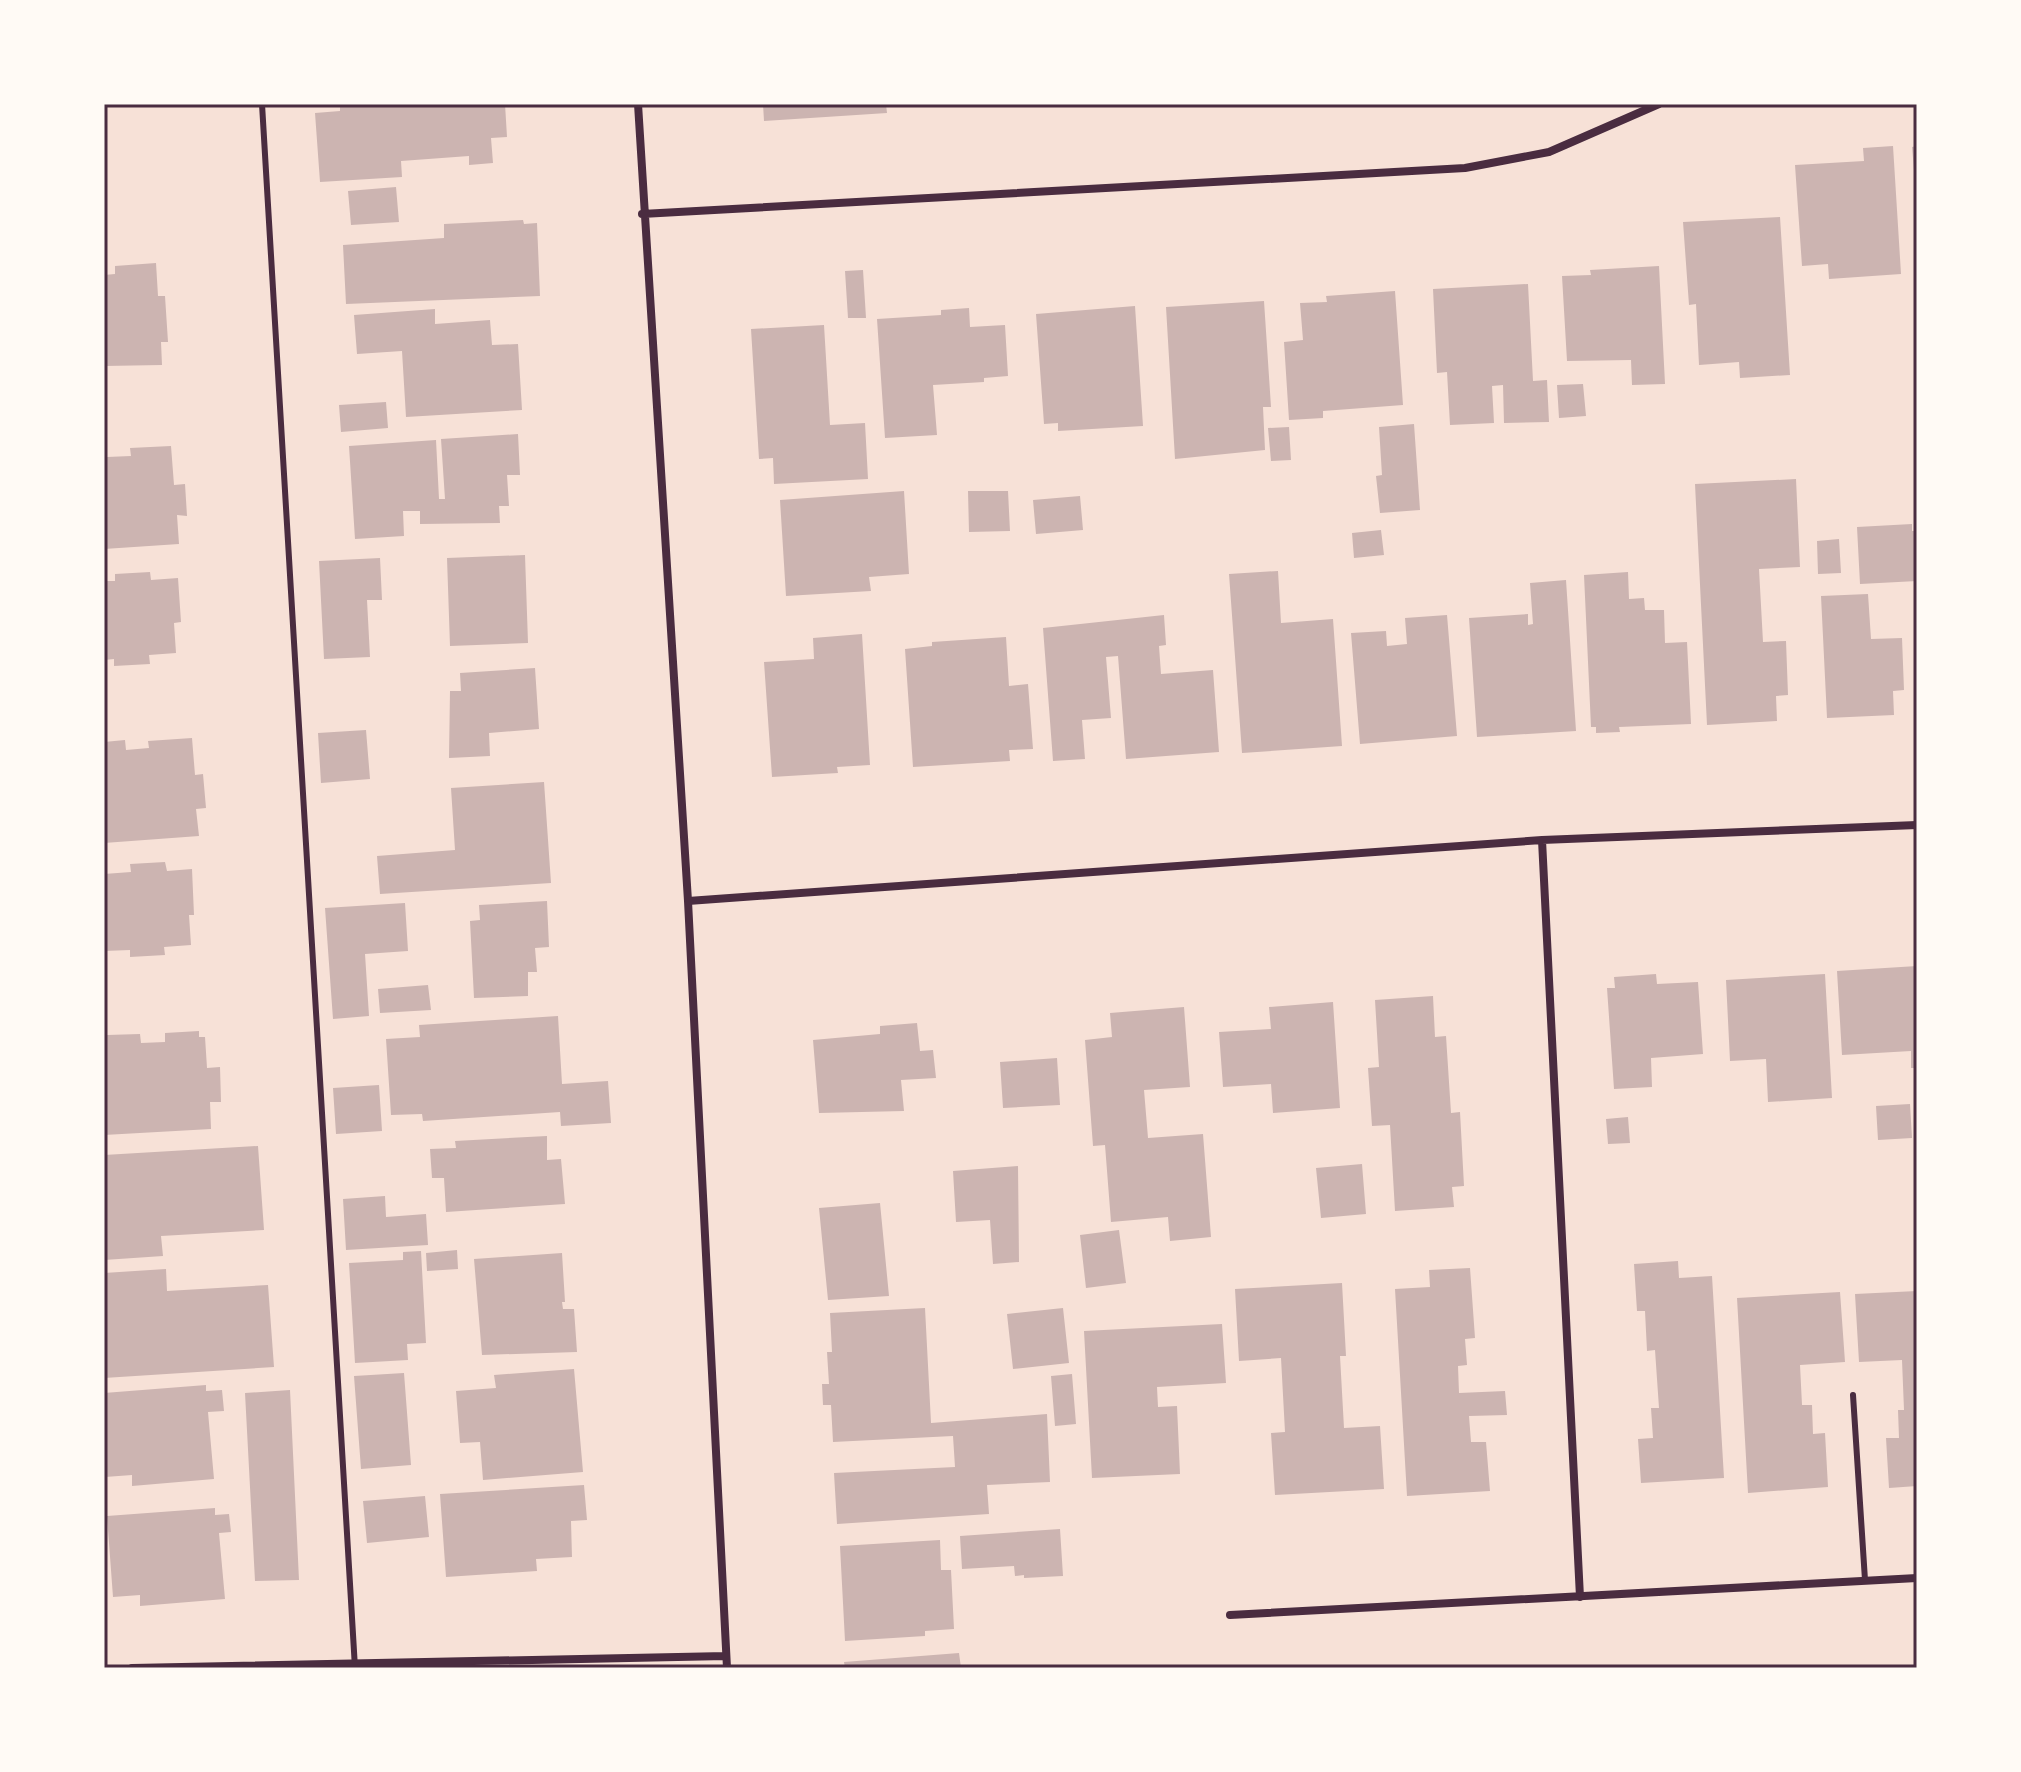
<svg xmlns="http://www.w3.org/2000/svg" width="2021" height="1772" font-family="'Archivo Narrow',sans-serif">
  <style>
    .building { fill: #ccb4b1 }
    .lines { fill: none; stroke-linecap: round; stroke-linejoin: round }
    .service { stroke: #4a2c40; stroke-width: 6 }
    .minor { stroke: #4a2c40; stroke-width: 8 }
    .neatline { fill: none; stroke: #4a2c40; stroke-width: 3 }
  </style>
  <rect width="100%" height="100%" fill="#f7e1d7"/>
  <path class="building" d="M340,104H505L507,137L491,138L493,163L469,165V156L401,161L402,177L320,182L315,113L340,111Z
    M763,104H886L887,113L764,121Z
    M1893,146L1901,274L1829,279L1828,264L1802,266L1795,165L1864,161L1863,148Z
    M1917,146V181H1915L1912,147Z
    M396,187L399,222L351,225L348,191Z
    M1780,217L1790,375L1740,378L1739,362L1699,365L1696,304L1689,305L1683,222Z
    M523,220L524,224L537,223L540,296L346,304L343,245L444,238V224Z
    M156,263L158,296H165L168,342H161L162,365L104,366V275L115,274V266Z
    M1659,266L1665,384L1632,385L1631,360L1567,361L1562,276L1591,275L1590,270Z
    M863,270L866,318H848L845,271Z
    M1528,284L1533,381L1547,380L1549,422L1504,423L1503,385L1492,386L1494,423L1450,425L1447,372L1437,373L1433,289Z
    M1395,291L1403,405L1323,411V418L1289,420L1284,342L1303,340L1300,303L1327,302L1326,296Z
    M1264,301L1271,407H1263L1265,450L1175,459L1166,307Z
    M1135,306L1143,426L1058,431V423L1044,424L1036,314Z
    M969,308L970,327L1005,325L1008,376L984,378V382L933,385L937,435L885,438L877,319L941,315V310Z
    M435,309V324L490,320L492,345L518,344L522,410L406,417L402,351L357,354L354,315Z
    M824,325L830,425L865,423L868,479L774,484L773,458L759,459L751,329Z
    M1583,384L1586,416L1559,418L1557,385Z
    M386,402L388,428L341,432L339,405Z
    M1414,424L1420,510L1380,513L1376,476L1382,475L1379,427Z
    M1289,427L1291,460L1271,461L1268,428Z
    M518,434L520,475H507L509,506H499L500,523L420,524V511H403L404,536L355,539L349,446L436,440L439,499H445L441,439Z
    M171,446L174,485L185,484L187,516L177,515L179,544L104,549V447H107V457L131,456L130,448Z
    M1796,479L1800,567L1759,569L1763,642L1786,641L1788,695L1776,696L1777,721L1707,725L1695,484Z
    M904,491L909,574L869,577L871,591L786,596L780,500Z
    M968,491H1008L1010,531L969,532Z
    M1080,496L1083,530L1036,534L1033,500Z
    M1912,524V531H1917V581L1860,584L1857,527Z
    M1381,530L1384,555L1354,558L1352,533Z
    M1839,539L1841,573L1818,574L1817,541Z
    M525,555L528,643L450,646L447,558Z
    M380,558L382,600H367L370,657L324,659L319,561Z
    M1278,571L1281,623L1333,619L1342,746L1242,753L1229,574Z
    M150,572L151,580L178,578L181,622L174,623L176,653L149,655L150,664L114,666V659L104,660V581H115V574Z
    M1628,572L1629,599L1644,598L1645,610H1664L1665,643L1687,642L1691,724L1619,727L1620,732L1596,733V727H1591L1584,575Z
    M1566,580L1576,731L1477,737L1469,618L1528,614V625L1533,624L1530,583Z
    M1868,594L1871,639L1902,638L1904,690L1893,691L1894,715L1827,718L1821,596Z
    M1164,615L1166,645L1159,646L1161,674L1213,670L1219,752L1126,759L1118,656L1106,657L1111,718L1082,720L1085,759L1053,761L1043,628Z
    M1447,615L1457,736L1360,744L1351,633L1386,631L1387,646L1407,644L1405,618Z
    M862,634L870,765L837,767L838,773L772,777L764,662L814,659L813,638Z
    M1006,637L1009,686L1028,684L1033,749L1009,750L1010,761L913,767L905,649L932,646V642Z
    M535,668L539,729L489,733L490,756L449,758L450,691H461L460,673Z
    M366,730L370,779L321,783L318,733Z
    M192,738L195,775L203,774L206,808L196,809L199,836L104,843V742L125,740L126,750L149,748L148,741Z
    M544,782L551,883L380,894L377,856L455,850L451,788Z
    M165,862L167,871L192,869L194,915H189L191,945L164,947L165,955L130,957V950L104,951V874L131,872L130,864Z
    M547,901L549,947L535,948L537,972H528V996L474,998L470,921L480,920L479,905Z
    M405,903L408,951L365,954L369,1016L333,1019L325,908Z
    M1917,966V1068H1911V1051L1842,1055L1837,971Z
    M1656,974L1657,984L1698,982L1703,1054L1651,1058L1652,1087L1614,1089L1607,988H1615L1614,977Z
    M1825,974L1832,1098L1768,1102L1766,1059L1730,1061L1726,980Z
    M428,985L431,1010L380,1013L378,989Z
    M1433,996L1435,1037L1446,1036L1451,1113L1460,1112L1464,1186L1452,1187L1454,1207L1395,1211L1390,1125L1372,1126L1368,1068L1379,1067L1375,1000Z
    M1333,1002L1340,1108L1273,1113L1271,1084L1223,1087L1219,1032L1271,1029L1269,1007Z
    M1184,1007L1190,1087L1144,1090L1148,1138L1203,1134L1211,1237L1170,1241L1168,1217L1111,1222L1105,1145L1093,1146L1085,1040L1112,1037L1110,1013Z
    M558,1016L562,1084L608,1081L611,1123L561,1126L560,1112L423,1121L422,1114L391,1115L386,1039L420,1037L419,1025Z
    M104,1017L107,1035L140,1034L141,1043L165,1042V1033L199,1031V1037H205L207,1068L220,1067L221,1102H210L211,1129L104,1135Z
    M917,1023L920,1051L933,1050L936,1078L901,1080L904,1111L819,1113L813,1040L880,1034V1026Z
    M1057,1058L1060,1105L1003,1108L1000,1062Z
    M379,1085L382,1131L336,1134L333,1088Z
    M1910,1104L1912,1138L1878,1140L1876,1106Z
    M1628,1117L1630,1143L1608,1144L1606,1119Z
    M547,1136V1160L561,1159L565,1204L446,1212L444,1178H432L430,1149L456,1148L455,1141Z
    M258,1146L264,1230L161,1236L163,1256L104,1260V1155Z
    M1362,1164L1366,1214L1321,1218L1316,1168Z
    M1018,1166L1019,1262L993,1264L990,1220L956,1222L953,1171Z
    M385,1196L386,1217L426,1214L428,1245L346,1250L343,1199Z
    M880,1203L889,1296L828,1300L819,1208Z
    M1119,1230L1126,1283L1086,1288L1080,1235Z
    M457,1250L458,1269L427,1271L426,1253Z
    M421,1251L426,1343L407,1344L408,1360L355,1363L349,1263L403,1260V1252Z
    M562,1253L565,1302H562L563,1309H574L577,1352L482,1355L474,1259Z
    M1678,1261L1679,1278L1712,1276L1724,1478L1641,1483L1638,1439L1653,1438L1651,1408H1659L1655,1350L1647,1351L1645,1311H1637L1634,1264Z
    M1470,1268L1475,1338L1465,1339L1467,1365L1458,1366L1459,1393L1505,1391L1507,1415L1469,1416L1471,1442H1486L1490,1491L1407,1496L1395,1289L1430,1287L1429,1270Z
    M166,1269L167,1291L268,1285L274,1367L104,1378V1273Z
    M1342,1283L1346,1356H1340L1344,1428L1380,1426L1384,1489L1275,1495L1271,1433L1285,1432L1281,1358L1239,1361L1235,1289Z
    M1917,1291V1486L1889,1488L1886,1438H1899L1898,1410H1904L1902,1360L1859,1362L1855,1294Z
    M1840,1292L1845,1362L1800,1365L1802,1405H1812L1813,1434L1825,1433L1828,1487L1748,1493L1737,1298Z
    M925,1308L931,1423L1047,1414L1050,1482L987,1485L989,1514L837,1524L834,1473L955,1467L953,1436L833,1442L831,1405H823L822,1384H829L827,1352H832L830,1313Z
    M1063,1308L1069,1363L1013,1369L1007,1314Z
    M1222,1324L1226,1383L1157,1387L1158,1407L1177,1406L1180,1474L1092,1478L1084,1331Z
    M574,1369L583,1472L483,1480L480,1442L460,1443L456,1391L496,1388L494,1375Z
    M404,1373L411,1465L361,1469L354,1376Z
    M1072,1374L1076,1424L1055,1426L1051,1376Z
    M206,1385V1391L222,1390L224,1411L208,1412L214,1479L132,1486V1475L105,1477L104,1393Z
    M290,1390L299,1580L255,1581L245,1393Z
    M584,1485L587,1520L571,1521L572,1557L536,1559L537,1571L446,1577L440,1494Z
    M425,1496L429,1537L367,1543L363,1501Z
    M215,1508V1515L229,1514L231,1532L219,1533L225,1599L140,1606V1595L113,1597L107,1516Z
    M1060,1529L1063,1576L1024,1578V1575L1015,1576L1014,1566L962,1569L960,1536Z
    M940,1540L941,1570H951L954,1629L925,1631V1636L845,1641L840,1546Z
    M959,1653L961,1668H845L844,1662Z"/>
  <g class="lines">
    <path class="service" d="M262,104L355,1668
      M1853,1395L1865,1580"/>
    <path class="minor" d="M638,104L688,901L727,1668
      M642,214L1465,168L1549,152L1659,104
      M1542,840L1580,1597
      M688,901L1542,840L1917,825
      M1230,1615L1917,1578
      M132,1668L726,1656"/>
  </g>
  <rect width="2021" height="1772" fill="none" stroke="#fffaf5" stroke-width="212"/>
  <rect x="106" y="106" width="1809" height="1560" class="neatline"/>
</svg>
